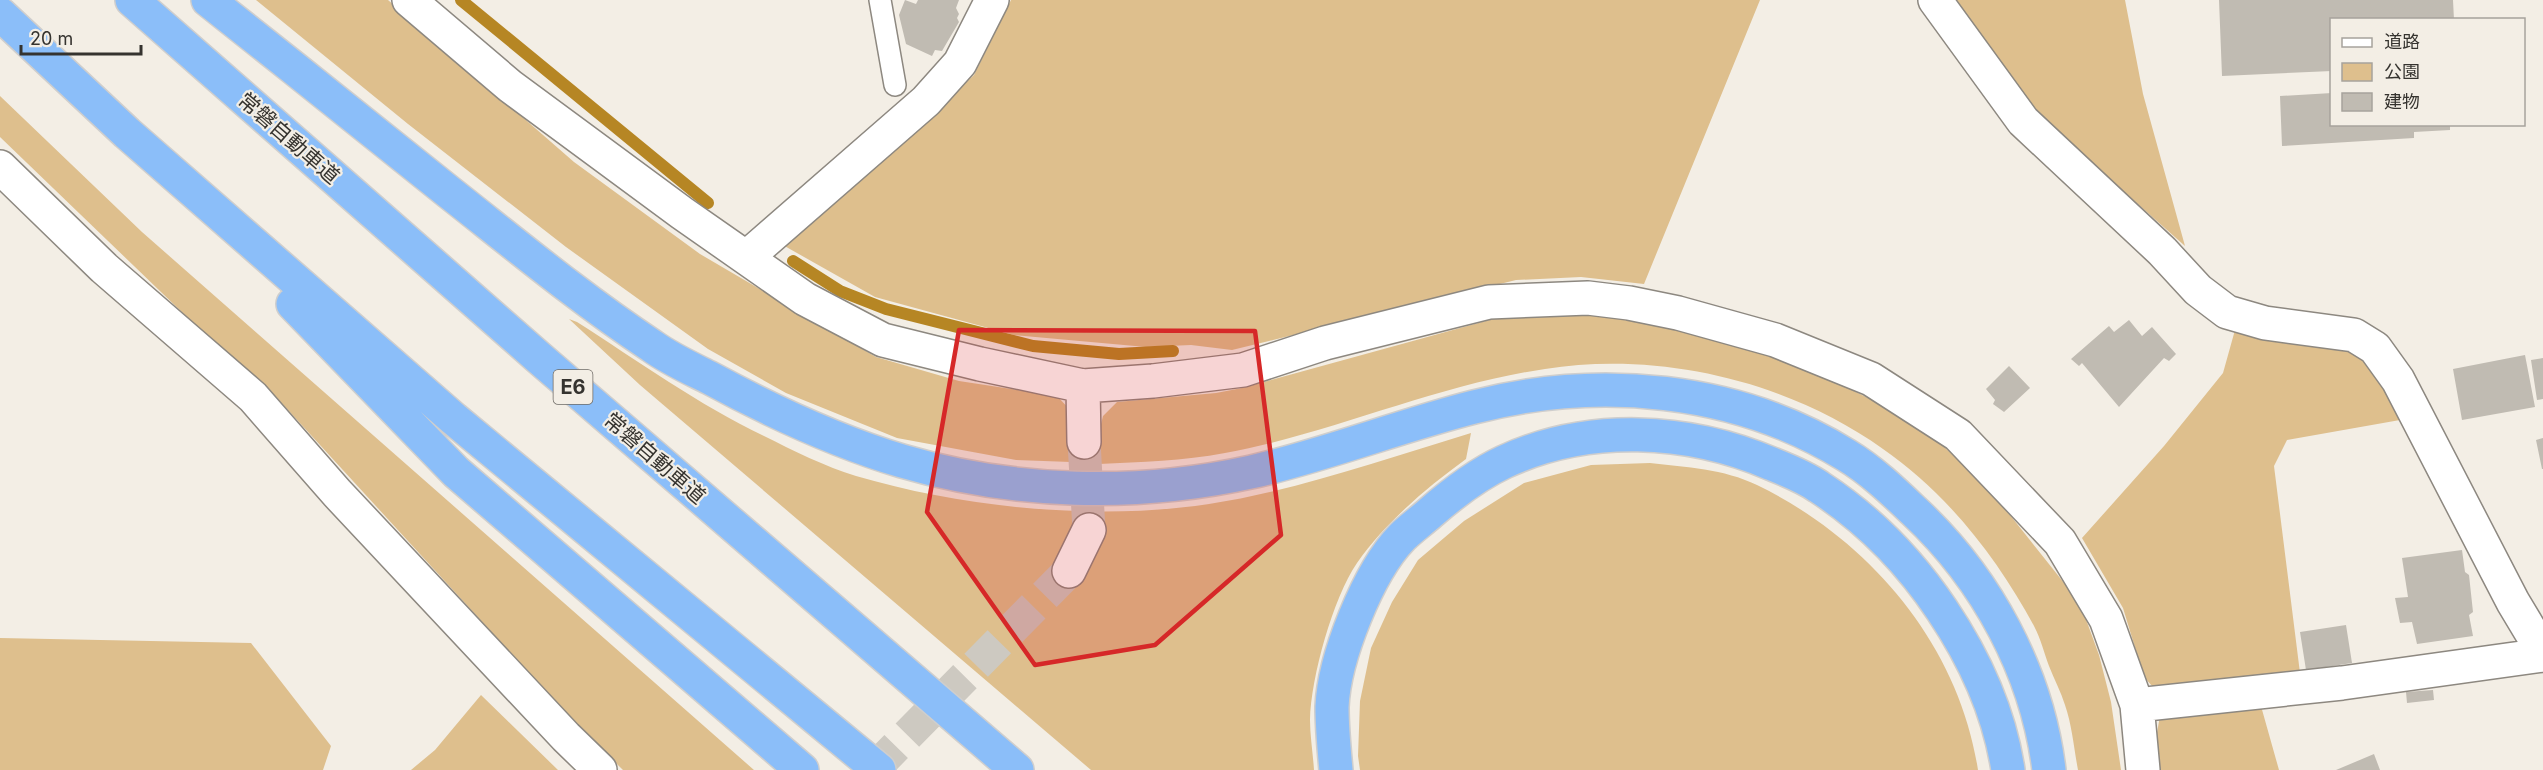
<svg xmlns="http://www.w3.org/2000/svg" width="2543" height="770" font-family="Inter,'Noto Sans JP',sans-serif">
  <style>
    .green { fill: #debf8d }
    .lines { fill: none; stroke-linecap: round; stroke-linejoin: round }
    .stream { stroke: #b68624; stroke-width: 12 }
    .building { fill: #c0bbb2 }
    .street-tunnel { stroke: #cdc9c1; stroke-width: 33; stroke-dasharray: 33 16; stroke-linecap: butt }
    .lane-casing { stroke: #8d8880; stroke-width: 24 }
    .street-casing { stroke: #8d8880; stroke-width: 36 }
    .highway-casing { stroke: #cfcecd; stroke-width: 36 }
    .lane { stroke: #fff; stroke-width: 21 }
    .street { stroke: #fff; stroke-width: 33 }
    .highway { stroke: #8bbef9; stroke-width: 33 }
    .marked { fill: #d62828; fill-opacity: 0.2; stroke: #d62828; stroke-width: 4.5; stroke-linejoin: round }
    .labels { text-anchor: middle; dominant-baseline: central; stroke-width: 4.5; stroke-linejoin: round; paint-order: stroke }
    .shield { fill: #f3eee5; stroke: #6e6b66; stroke-width: 1.5 }
    .shield-label { font-size: 20px; font-weight: bold; fill: #35332f }
    .street-label { font-size: 21px; fill: #35332f; stroke: #f3eee5 }
  </style>
  <rect width="100%" height="100%" fill="#f3eee5"/>
  <path class="green" d="M256,0H388L574,162L700,254L876,357L959,381L1057,396L1073,413L1071,462L1016,460L897,438L786,393L708,349L566,247L408,124Z
    M1011,0H1760L1644,284L1581,277L1516,280L1232,350L1191,345L1146,347L1014,335L875,297L781,244L889,153L974,75Z
    M1955,0H2125L2143,94L2185,246L2031,109Z
    M0,96L142,232L754,770H623L572,720L276,397L215,344L0,137Z
    M1511,314L1606,315L1705,336L1787,362L1846,387L1900,414L1940,443L1970,471L2010,515L2080,603L2099,655L2111,702L2121,770H2078C2074,749 2072,725 2065,705C2061,692 2054,679 2049,666C2044,653 2041,639 2034,626C1998,559 1947,493 1883,449C1788,381 1660,351 1545,369C1435,385 1334,433 1225,453C1183,461 1141,462 1099,464L1100,428L1103,416L1117,402L1216,393L1242,388Z
    M569,319L577,322C638,361 699,405 764,436C792,450 826,467 856,476C965,508 1097,521 1209,504C1298,490 1385,459 1471,433L1466,459C1426,488 1386,522 1357,563C1333,598 1311,677 1310,720C1310,736 1313,754 1314,770H1091L640,385Z
    M2235,330L2361,349L2378,376L2400,420L2287,440L2274,466L2300,673L2153,687L2144,677L2123,608L2082,538L2164,446L2223,373Z
    M1650,463C1686,467 1724,469 1757,485C1870,540 1959,645 1978,770H1360L1358,756L1360,701L1371,648L1392,602L1418,560L1464,521L1524,483L1591,465Z
    M0,638L251,643L331,746L323,770H0Z
    M481,695L558,770H411L435,750Z
    M2259,699L2279,770H2157L2156,738L2160,716Z"/>
  <g class="lines">
    <path class="stream" d="M461,0L708,203
      M793,261L840,291L886,309L1033,346L1119,354L1173,351"/>
  </g>
  <path class="building" d="M905,0L916,4L918,0H959L956,8L959,14L957,18L959,22L942,51L935,50L932,56L906,44L899,15Z
    M2219,0H2453L2454,20H2332V71L2222,76Z
    M2332,93V124H2450V130L2414,132V138L2282,146L2280,96Z
    M2129,320L2142,336L2152,327L2176,354L2169,361L2164,358L2119,407L2082,363L2079,366L2071,359L2109,326L2114,332Z
    M2525,355L2535,407L2462,420L2453,369Z
    M2543,358V399L2537,400L2531,360Z
    M2009,366L2030,388L2004,412L1993,404L1995,400L1986,389Z
    M2543,438V469H2542L2536,440Z
    M2462,550L2465,572L2469,575L2473,612L2469,615L2473,636L2417,644L2412,622L2400,623L2395,598L2408,597L2402,558Z
    M2346,625L2352,663L2306,670L2300,632Z
    M2433,690L2434,700L2407,703L2406,692Z
    M2374,754L2380,770H2336Z"/>
  <g class="lines">
    <path class="street-tunnel" d="M1084,442L1089,530
      M873,770L1069,571"/>
    <g class="lane-casing">
      <path id="lane" d="M880,0L895,85"/>
    </g>
    <g class="street-casing">
      <path id="street" d="M409,0L510,86L682,213L805,299L883,340L980,364L1083,386L1153,381L1243,370L1325,343L1489,302L1588,298L1629,303L1678,313L1775,340L1871,379L1958,435L2060,542L2106,619L2137,705L2143,770
        M1935,0L2023,121L2162,251L2198,290L2227,312L2265,323L2354,335L2375,348L2398,380L2513,602L2543,652
        M0,167L104,268L253,397L337,493L566,737L600,770
        M747,257L926,101L960,63L992,0
        M1083,386L1084,442
        M1069,571L1089,530
        M2137,705L2342,683L2543,655"/>
    </g>
    <g class="highway-casing">
      <path id="highway" d="M132,0L538,357L1017,770
        M208,0C289,64 369,128 450,193C516,245 581,299 652,346C670,359 690,368 710,378C771,411 835,441 902,461C1014,494 1137,497 1251,472C1326,455 1399,426 1474,407C1598,375 1736,387 1846,455C1871,470 1893,491 1914,511C1987,579 2037,672 2049,770
        M0,14L127,133L454,419L879,770
        M293,304L456,472L802,770
        M1336,770C1334,749 1332,728 1332,707C1334,658 1368,572 1402,537C1410,529 1421,521 1430,513C1453,493 1476,475 1504,462C1588,423 1688,428 1772,464C1787,470 1805,477 1819,487C1868,519 1910,562 1942,610C1975,659 1999,711 2008,770"/>
    </g>
    <use href="#lane" class="lane"/>
    <use href="#street" class="street"/>
    <use href="#highway" class="highway"/>
  </g>
  <path class="marked" d="M959,330L1255,331L1281,535L1155,645L1035,665L927,512Z"/>
  <g class="labels">
    <rect class="shield" x="553.5" y="370" width="39" height="34" rx="4.5"/>
    <g class="shield-label">
      <text x="573" y="387">E6</text>
    </g>
    <g class="street-label">
      <text transform="translate(289 138) rotate(41)">常磐自動車道</text>
      <text transform="translate(655 458) rotate(41)">常磐自動車道</text>
    </g>
  </g>
  <rect x="2330" y="18" width="195" height="108" fill="#f3eee5" stroke="#a7a39c" stroke-width="1.5"/>
  <rect x="2342" y="38" width="30" height="9" fill="#ffffff" stroke="#a7a39c" stroke-width="1.5"/>
  <text x="2384" y="48" font-size="18" fill="#35332f">道路</text>
  <rect x="2342" y="63" width="30" height="18" fill="#debf8d" stroke="#a7a39c" stroke-width="1.5"/>
  <text x="2384" y="78" font-size="18" fill="#35332f">公園</text>
  <rect x="2342" y="93" width="30" height="18" fill="#c0bbb2" stroke="#a7a39c" stroke-width="1.5"/>
  <text x="2384" y="108" font-size="18" fill="#35332f">建物</text>
  <path d="M21 45v9h120v-9" fill="none" stroke="#35332f" stroke-width="3"/>
  <text x="30" y="45" font-size="18" fill="#35332f" stroke="#f3eee5" stroke-width="4.5" paint-order="stroke">20 m</text>
</svg>
